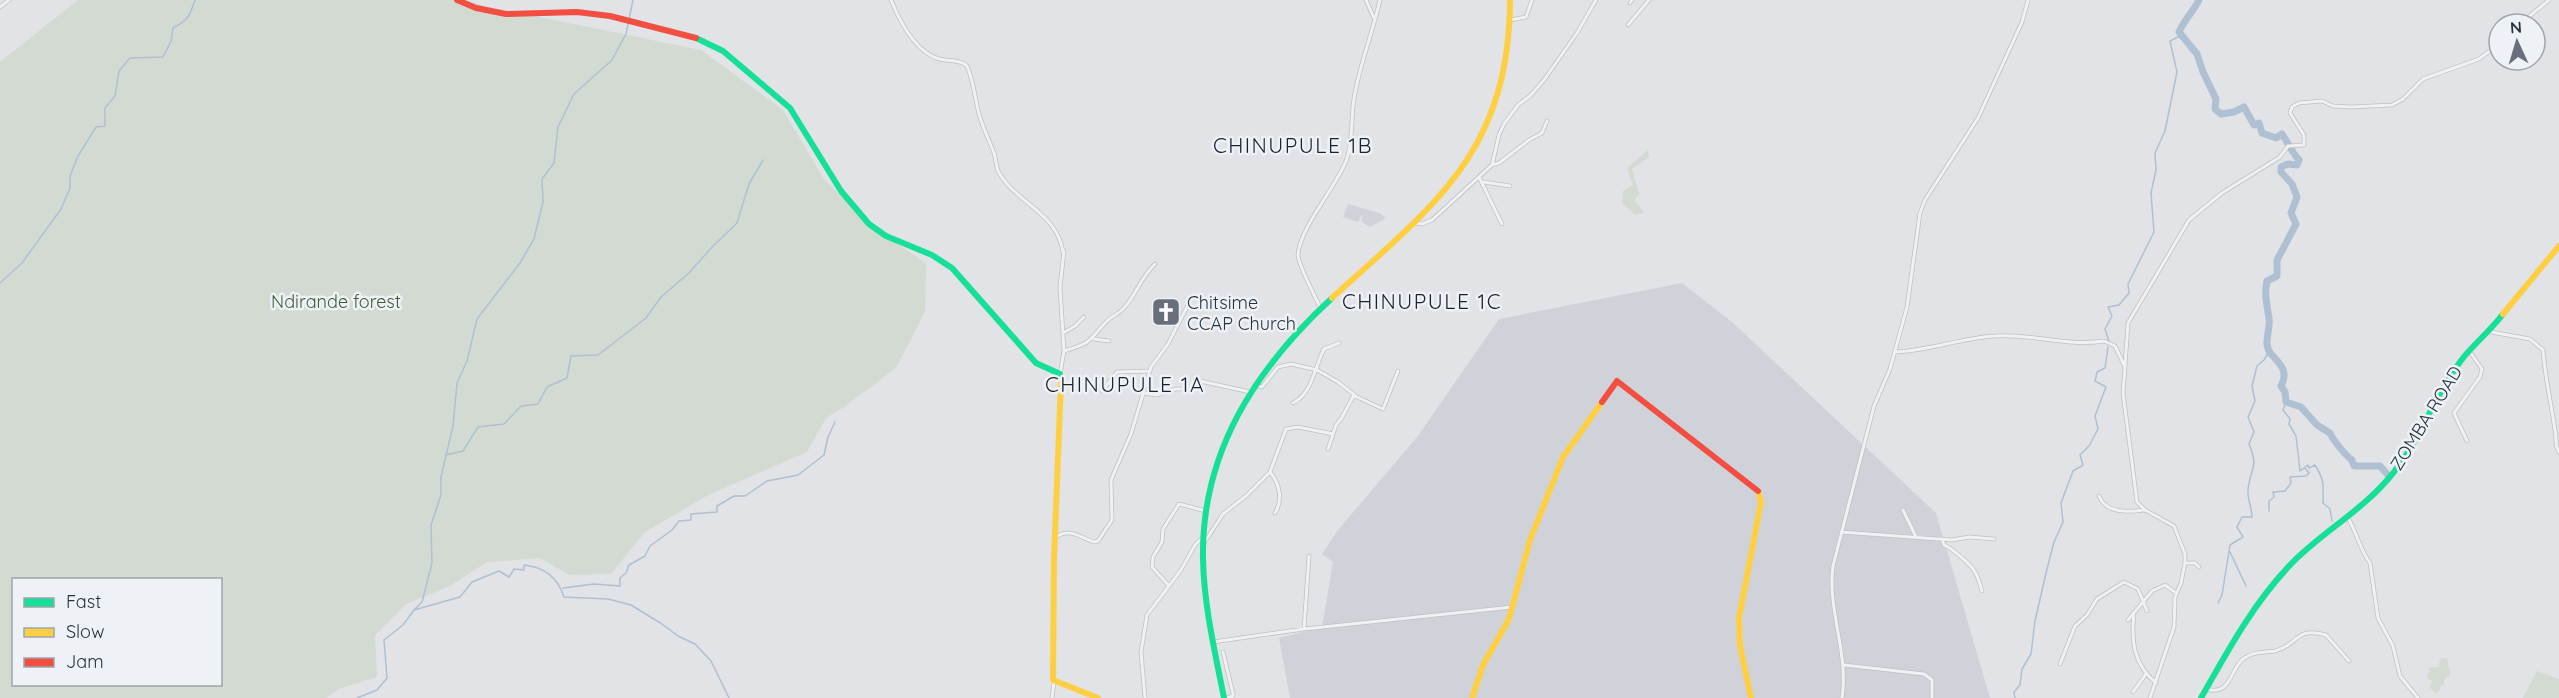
<svg xmlns="http://www.w3.org/2000/svg" width="2559" height="698" font-family="Quicksand,sans-serif">
  <style>
    .built { fill: #cfd3d9 }
    .green { fill: #d2dad1; fill-rule: evenodd }
    .lines { fill: none; stroke-linecap: round; stroke-linejoin: round }
    .stream { stroke: #afc0d2; stroke-width: 1.5 }
    .river { stroke: #afc0d2; stroke-width: 7 }
    .street-casing { stroke: #bfc1c4; stroke-width: 4.5 }
    .street { stroke: #f1f1f3; stroke-width: 3 }
    .fast { stroke: #16e098; stroke-width: 6 }
    .slow { stroke: #ffcf43; stroke-width: 6 }
    .jam { stroke: #f24e42; stroke-width: 6 }
    .labels { text-anchor: middle; dominant-baseline: central; stroke-width: 5; stroke-linejoin: round; paint-order: stroke }
    .park-label { font-size: 18px; fill: #3c5c35; stroke: #eef2f6 }
    .poi-label { font-size: 18px; fill: #283140; stroke: #eef2f6; text-anchor: start }
    .street-label { font-size: 18px; fill: #283140; stroke: #eef2f6 }
    .quarter-label { font-size: 21px; letter-spacing: 1.5px; fill: #1a2230; stroke: #eef2f6 }
  </style>
  <rect width="100%" height="100%" fill="#e1e3e6"/>
  <path class="built" d="M1348,204L1379,213L1386,218L1370,227L1361,221L1363,216H1361L1358,222L1343,217Z
    M1682,283L1732,322L1936,513L1990,698H1290L1279,638L1322,627L1333,562L1322,554L1338,530L1417,437L1499,319Z"/>
  <path class="green" d="M78,0H467L484,6L701,50L783,110L824,179L873,228L926,263L925,312L896,368L844,407L826,418L807,452L708,495L645,532L611,574L570,575L539,558L487,562L450,586L406,604L375,635L377,677L338,689L327,698H0V62ZM14,580H220V684H14Z
    M1648,150L1649,157L1632,169L1639,194L1634,200L1644,213L1635,215L1622,203L1623,191L1633,185L1627,168Z
    M2443,658H2447L2450,675L2444,680V685L2439,687L2441,691H2437V694L2430,688L2432,680L2427,679L2428,673L2431,671L2427,668L2439,667L2440,659Z
    M2537,671L2559,679V698H2523Z"/>
  <g class="lines">
    <path class="stream" d="M0,283L22,263L61,209L70,188V176L78,156L96,127L105,126V108L115,96L119,71L130,58L163,57L171,41L173,28C190,19 189,16 195,0
      M2109,341L2105,329L2112,316L2108,307L2119,305L2129,293L2128,284L2154,232L2151,193L2156,170L2155,153L2165,131L2177,72L2170,41L2182,35
      M2286,402L2283,410L2290,419L2289,424L2296,436L2300,471L2308,465L2309,468L2315,465C2325,481 2323,485 2323,503L2330,509L2332,521
      M445,455L463,451L478,427L504,424L521,406L538,404L547,387L567,378L571,356L598,355L646,318L661,297L689,273L712,247L737,223L749,184L763,160
      M2269,511V501L2274,497L2273,492L2285,491L2291,483L2290,477L2306,476L2309,473L2305,468
      M2230,552L2246,586
      M563,588L594,584L620,586V578L626,573L629,565L645,556L650,546L672,530L679,521L691,520V514L717,512V506L734,496H745L767,481L798,475L824,455L828,437L835,422
      M2218,603L2222,595L2230,545L2243,537L2237,527L2242,517H2252C2252,508 2247,498 2248,489C2251,465 2259,469 2249,444L2254,432L2248,417L2255,401L2252,386L2257,366L2264,360L2270,350
      M414,610L422,602L432,563L431,525L441,495V477L453,426L457,383L467,361L477,319L520,263L534,239L543,202L542,179L554,163L558,127L574,94L612,60L626,34L633,0
      M357,698L377,690L387,678L384,640L403,625L414,610L460,597L472,582L499,571L509,577L514,569L524,570V565C544,567 558,578 564,597L608,599L631,605L662,624L678,636L695,644L711,661L729,698
      M2015,698L2014,692L2020,685L2022,669L2031,654L2035,621L2047,569L2054,542L2063,522L2061,503L2073,471L2083,465L2080,455L2089,446L2098,429L2095,416L2106,387L2095,381L2097,372L2105,368L2108,347"/>
    <path class="river" d="M2199,0C2193,12 2184,20 2179,32L2197,54L2203,72L2216,99L2215,109L2221,114L2234,112L2244,107L2254,125L2259,123L2262,133L2276,138L2282,134L2293,152
      M2295,155L2299,160L2297,165L2288,164L2281,167V172L2292,184L2297,197L2291,213L2296,224L2277,260V276L2267,281C2264,295 2267,305 2269,318C2271,331 2262,343 2271,354C2280,364 2289,371 2281,386L2285,392L2286,402L2301,407L2317,425L2330,433C2332,439 2347,457 2352,460L2354,466H2380L2388,475"/>
    <g class="street-casing">
      <path id="street" d="M891,0C900,22 915,52 939,59C947,61 960,60 966,65C972,72 976,104 979,114C983,128 989,140 994,153C996,159 996,165 998,171C1015,203 1057,212 1063,252
        M1366,0L1374,18
        M1630,3L1632,0
        M0,7L9,0
        M1510,20L1526,17L1532,0
        M2520,24L2549,0
        M1628,25L1649,0
        M1492,165L1499,135L1504,124L1518,105L1530,96L1544,80L1577,33L1596,0
        M1479,177L1502,224
        M1484,182L1510,186
        M1415,223L1422,224L1432,220L1492,165L1499,163L1529,140L1542,133L1547,121
        M1321,309C1316,299 1298,264 1298,255C1299,229 1336,187 1346,161C1354,141 1350,115 1355,93C1361,61 1373,31 1380,0
        M2491,332L2530,339L2543,350C2545,377 2551,403 2555,430C2557,438 2554,445 2559,452
        M1063,333L1075,326L1084,317
        M1094,339L1109,341
        M1064,351C1095,342 1088,340 1108,320C1113,316 1119,313 1123,309C1136,296 1140,278 1155,264
        M1895,352C1928,351 1961,338 1995,336C2032,333 2065,347 2104,341L2115,346L2125,367L2123,393L2137,502L2145,510L2174,526L2185,554V563L2181,583L2175,597L2174,627L2150,698
        M2125,366L2128,323L2189,220L2222,193L2280,157L2288,146L2304,145V135L2290,113L2292,107L2299,103L2322,101L2333,106L2351,107L2392,105L2403,99L2423,79L2479,59L2499,44
        M1060,374L1064,351L1060,287L1064,251
        M1255,385L1262,387L1278,367L1291,364L1317,370L1338,382L1357,397L1383,409L1398,371
        M1102,391L1117,372L1150,371
        M1144,393L1156,395L1176,389H1191L1200,381L1250,392
        M1293,403C1312,394 1315,366 1324,349L1339,343
        M2467,441L2454,413L2480,377L2482,369L2470,352
        M1328,449L1336,425L1341,419L1354,395
        M1270,472C1280,484 1283,500 1275,513
        M2099,496C2106,514 2129,512 2144,510
        M1903,510L1916,537
        M2348,518C2357,533 2360,550 2370,563L2378,618L2393,646L2400,676L2418,698
        M1841,532L1952,540L1969,537L1994,539
        M1056,537C1069,527 1081,538 1094,542L1098,541L1112,520L1111,480L1131,434L1151,367L1168,344L1190,301
        M1942,539L1944,545C1949,546 1970,564 1973,569C1978,575 1980,584 1982,591
        M1204,543L1223,514L1246,496L1270,472L1286,429L1298,427L1333,434
        M2185,563H2195L2199,567
        M1169,586L1152,567L1153,557L1162,542L1163,529L1179,504L1206,511
        M2134,612C2131,640 2133,664 2156,683
        M2128,620L2152,591L2165,585L2176,593
        M1304,629L1309,556
        M1213,642L1304,629L1512,607
        M1223,652L1233,694V696L1227,698
        M2060,664L2075,626L2087,615L2097,599L2124,582L2138,589L2147,611
        M1844,665L1924,674L1932,680V698
        M2207,689C2230,697 2231,668 2243,659C2254,651 2262,653 2275,651C2298,646 2294,626 2326,635L2349,661
        M2133,692L2146,674
        M1052,698L1054,682
        M1145,698L1141,652L1147,615L1181,570L1195,545L1203,537
        M1842,698C1849,653 1827,610 1833,566L1874,406L1890,369L1907,307L1920,213L1925,200L1978,118L2022,22L2028,0"/>
    </g>
    <use href="#street" class="street"/>
    <path class="fast" d="M696,38L723,51L790,108L841,191L869,224L886,236L932,255L952,268L1036,363L1060,374L1061,382
      M1224,698C1215,652 1204,606 1203,559C1201,452 1256,368 1332,298
      M2201,698C2228,650 2254,602 2293,562C2323,532 2361,511 2389,478C2420,442 2434,395 2463,358C2475,343 2491,330 2503,314"/>
    <path class="slow" d="M1332,298C1435,204 1509,153 1510,0
      M2503,314L2559,246
      M1061,382L1054,558L1053,680L1098,698
      M1472,698L1483,665L1509,619L1530,540L1563,457L1602,402
      M1751,698L1740,646L1739,618L1761,502L1758,491"/>
    <path class="jam" d="M457,0L476,8L506,14L577,12L610,16L696,38
      M1602,402L1617,381L1758,491"/>
  </g>
  <defs>
    <g id="church-square" transform="scale(1.5)"><rect x="-9" y="-9" width="18" height="18" rx="4" fill="#696f7a" stroke="#eef2f6"/><path d="M-1.2-6h2.4v3.5h3.3v2.4h-3.3V6h-2.4V-.1h-3.3v-2.4h3.3Z" fill="#fff"/></g>
  </defs>
  <g fill-rule="evenodd">
    <use href="#church-square" x="1166" y="312"/>
  </g>
  <g class="labels">
    <g class="park-label">
      <text x="336" y="301">Ndirande forest</text>
    </g>
    <g class="poi-label">
      <text x="1187" y="302">Chitsime<tspan x="1187" dy="21">CCAP Church</tspan></text>
    </g>
    <g class="street-label">
      <text transform="translate(2426 418) rotate(-58)">ZOMBA ROAD</text>
    </g>
    <g class="quarter-label">
      <text x="1293" y="145">CHINUPULE 1B</text>
      <text x="1422" y="301">CHINUPULE 1C</text>
      <text x="1125" y="384">CHINUPULE 1A</text>
    </g>
  </g>
  <rect x="12" y="578" width="210" height="108" fill="#eef2f6" stroke="#9fa5ad" stroke-width="1.5"/>
  <rect x="24" y="598" width="30" height="9" fill="#16e098" stroke="#9fa5ad" stroke-width="1.5"/>
  <text x="66" y="608" font-size="18" fill="#283140">Fast</text>
  <rect x="24" y="628" width="30" height="9" fill="#ffcf43" stroke="#9fa5ad" stroke-width="1.5"/>
  <text x="66" y="638" font-size="18" fill="#283140">Slow</text>
  <rect x="24" y="658" width="30" height="9" fill="#f24e42" stroke="#9fa5ad" stroke-width="1.5"/>
  <text x="66" y="668" font-size="18" fill="#283140">Jam</text>
  <g transform="translate(2517 42) rotate(356)"><circle r="28" fill="#eef2f6" stroke="#9fa5ad" stroke-width="1.5"/>
  <path d="M0-4.5L10 22L0 15L-10 22Z" fill="#696f7a"/>
  <text y="-9" font-size="16" font-weight="bold" text-anchor="middle" fill="#283140">N</text>
  </g>
</svg>
